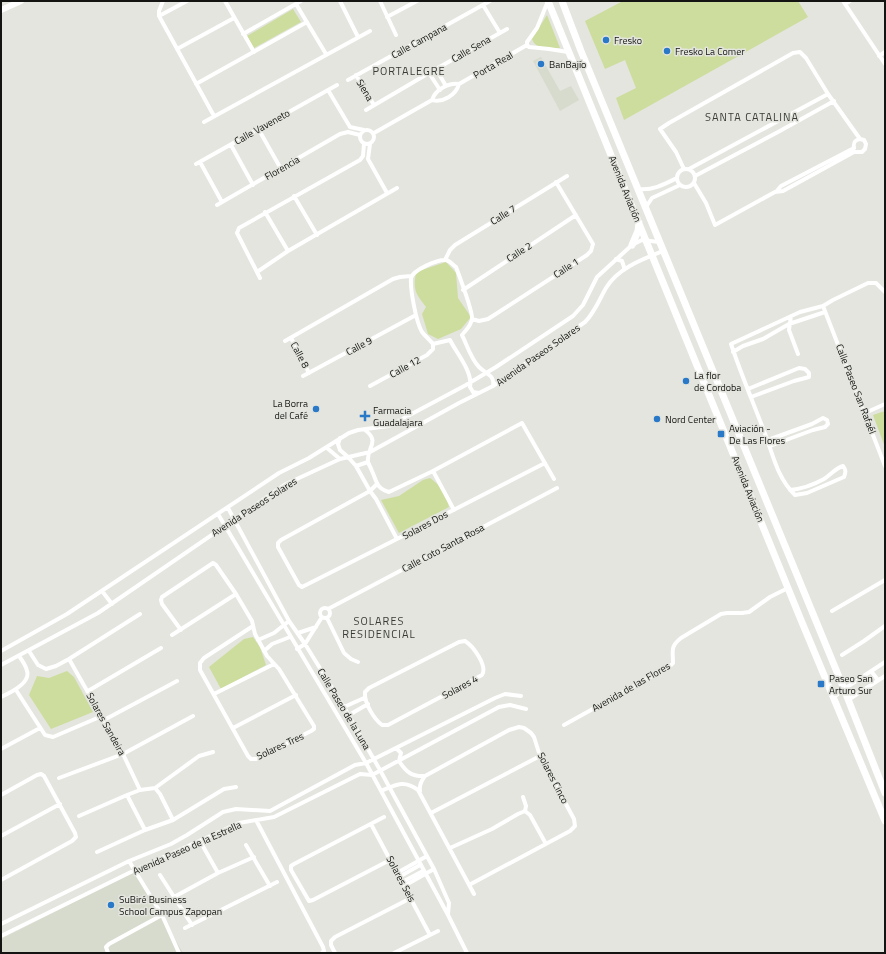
<svg xmlns="http://www.w3.org/2000/svg" width="886" height="954" font-family="'Titillium Web',sans-serif">
  <style>
    .built { fill: #d7dbcd }
    .green { fill: #cddd9d }
    .lines { fill: none; stroke-linecap: round; stroke-linejoin: round }
    .minor { stroke: #fff; stroke-width: 4 }
    .secondary { stroke: #fff; stroke-width: 6 }
    .primary { stroke: #fff; stroke-width: 7 }
    .poi-dot { fill: #2979c8; stroke: #e3e5de; stroke-width: 1.5 }
    .labels { text-anchor: middle; dominant-baseline: central; stroke-width: 3; stroke-linejoin: round; paint-order: stroke }
    .poi-label { font-size: 10px; fill: #141512; stroke: #e3e5de; text-anchor: start }
    .street-label { font-size: 10px; fill: #141512; stroke: #e3e5de }
    .neighbourhood-label { font-size: 11px; letter-spacing: 1px; fill: #393a35; stroke: #e3e5de }
  </style>
  <rect width="100%" height="100%" fill="#e3e5de"/>
  <path class="built" d="M541,57L560,91L571,86L579,100L560,111L533,61Z
    M135,871L183,953H1V939Z"/>
  <path class="green" d="M623,1H798L808,17L624,120L616,98L636,88L625,60L605,69L585,21Z
    M293,9L301,22L254,48L247,36Z
    M547,15L560,48C551,48 535,50 532,39Z
    M446,262L456,273L458,298L471,317L461,329L438,339L428,334L422,314L426,307C415,293 413,290 416,272Z
    M885,411V447L873,415Z
    M430,478C441,486 446,494 449,507L399,533L381,500L399,496L423,480Z
    M253,637L260,647L266,665L221,689L209,667L244,639Z
    M67,671L74,677L93,712L51,729L29,695L37,676L49,678Z"/>
  <g class="lines">
    <path class="minor" d="M225,1L254,52
      M340,1L358,37
      M380,1L396,35
      M843,1L885,64
      M296,4L326,54
      M845,4L850,1
      M483,5L500,33
      M159,16L214,116
      M159,16L187,1
      M159,16V11L163,1
      M387,17L417,1
      M243,34L301,1
      M527,45L529,47L549,49L568,52
      M177,49L234,18
      M879,56L885,52
      M356,75L374,105
      M348,80L490,1
      M196,84L307,22
      M446,86L436,69L507,29
      M328,90L350,127L364,130
      M432,100C443,103 456,95 459,84
      M366,110L429,73L440,90
      M204,122L370,31
      M360 137a7 7 0 1 1 14 0a7 7 0 1 1-14 0Z
      M259,130L281,169
      M374,133L432,100C435,90 449,82 459,84L527,45V42L537,28L548,1
      M370,144L368,159L387,193
      M231,145L253,185
      M854,148C853,142 855,140 860,139
      M200,162L222,202
      M196,164L337,85
      M677 178a9 9 0 1 1 18 0a9 9 0 1 1-18 0Z
      M684,169L676,152L660,129L669,123L793,53L800,52L806,58L828,94L860,139L864,140L866,144L865,149L862,152H854L783,191L775,192L715,225L706,203L694,183
      M689,169L828,94
      M695,176L778,132L834,101
      M638,189C652,191 665,184 677,178
      M776,192L781,186L854,148
      M294,196L317,235
      M217,205L340,134L348,132L360,135
      M646,207L652,198L680,185
      M265,212L288,251
      M616,259L622,261L624,267V270
      M445,260L450,250L455,245L567,176
      M257,272L288,251L397,188
      M260,278L237,233L239,228L360,160L363,156L364,144
      M463,290L576,215
      M823,306L885,466
      M791,316L789,330L798,354
      M472,319L479,321L488,319L587,255L591,251L593,244L556,182
      M291,338L309,373
      M285,341L393,279L400,277L411,276
      M433,344C430,340 425,336 422,332C416,322 410,289 411,278C413,270 438,259 446,260C450,261 453,265 456,267C459,275 473,313 472,319C471,326 466,330 462,335C467,345 471,359 479,367C486,374 495,375 493,386
      M433,344L450,340C457,354 473,372 470,387L473,392L479,393
      M733,352L743,346L763,339L789,324L825,312
      M303,376L416,315
      M370,386L427,355L433,349V344
      M748,389L799,368L805,369L809,373V377L794,381L751,397
      M865,413L885,404
      M365,430C381,442 366,448 368,462C369,465 371,468 372,471C377,482 376,488 389,492L433,471L522,423L554,479
      M340,438L338,444L340,450L348,457L356,466L370,491L376,499L397,539
      M768,440L812,424L823,418L827,420L828,424L825,427L813,430L770,446
      M327,448L340,459
      M356,466L368,462
      M433,471L454,510
      M377,484L370,491L281,540L278,543V547L299,585L302,587L397,539L545,463
      M790,490C801,489 815,484 824,479C830,475 836,468 843,466C846,470 846,472 844,477L807,493L795,495C777,478 773,454 764,431C753,402 741,374 731,344L800,312L823,306L833,300L868,283H876L885,292
      M228,508L289,621L305,644L344,707L380,770L434,869L449,903L448,914
      M218,514L366,763L448,915L467,953
      M102,591L112,604
      M320 613a5 5 0 1 1 10 0a5 5 0 1 1-10 0Z
      M328,609L557,488
      M832,611L885,580
      M327,618L344,653L351,659L358,662
      M181,630L162,604L161,600L162,597L213,563L216,565L236,594L252,621L255,634L267,656L279,669L314,726V729L311,731L256,759H251L248,756L200,670V663L204,658L253,626
      M298,633L316,627
      M172,635L236,594
      M258,640L274,633L289,621
      M465,641C473,646 488,666 482,675L388,725H382C374,719 364,703 365,692L369,688L459,642Z
      M297,649L305,644L322,617
      M1,651L67,614L279,473L309,458L349,433L358,430L389,426L466,385L496,367L573,316L583,305L597,277L632,245L642,240L659,242
      M29,651L38,665L46,669L56,666L69,659L140,614
      M264,651L272,644L290,637
      M842,655L864,641L885,626
      M69,659L123,754L140,790
      M1,665L98,613L286,484L340,459L370,452L459,403L493,386L585,322C595,312 599,300 606,288C618,268 643,259 663,251
      M871,671L878,680
      M16,690L45,735L53,737L102,716
      M88,691L161,648
      M214,694L274,664
      M1,697C10,693 31,683 27,671C26,666 22,660 19,656
      M833,698L844,689L885,662
      M848,700L885,676
      M344,707L364,698
      M349,715L368,704
      M104,720L177,681
      M564,725L670,666L673,663C673,650 670,647 681,638L721,614L727,613H742L749,612L770,597L788,588
      M233,728L296,695
      M396,748L401,753L399,761C406,772 412,777 425,776L509,730L519,727L524,728L531,733L534,737L540,756L574,819L575,826L570,831L469,885
      M1,749L40,728
      M59,778L123,754L193,716
      M155,788L199,756L213,752
      M381,791C395,785 404,779 418,790L474,894
      M420,791C419,785 421,781 425,776
      M1,795L37,775L41,774L44,776L75,833L76,837L72,841L1,880
      M523,797L526,806L525,811
      M431,813L540,756
      M79,816L127,795
      M384,817L294,864L291,866V870L309,901L313,900L390,860
      M256,820L323,947L324,951L322,953
      M371,824L430,935
      M145,830L127,795L140,790L155,788L160,794L173,820
      M1,836L60,804
      M200,841L218,873
      M246,845L270,886
      M450,848L492,829L518,814L525,811L530,815L546,844
      M97,852L145,830L173,820L224,789L236,787
      M129,861L162,915L179,953
      M397,873L427,856
      M160,875L192,925
      M399,877L420,865
      M402,882L423,871
      M404,886L434,869
      M174,897L218,873L254,857
      M1,924L129,861L171,844L187,835L223,812L236,809L270,811L355,765L366,763L495,698L505,694L521,696
      M185,928L277,882
      M1,936L135,870L239,823L274,817L360,774L372,775L499,707L510,705L526,709
      M108,953L106,947L109,944L162,915
      M335,953L331,945V941L335,937L411,898
      M394,953L438,931"/>
    <path class="secondary" d="M1,10L21,1"/>
    <path class="primary" d="M548,1L801,620L885,821
      M562,1L581,51L844,689L885,793
      M632,245L638,231L639,223"/>
  </g>
  <g class="poi-dot">
    <circle cx="606" cy="40" r="4"/>
    <circle cx="667" cy="51" r="4"/>
    <circle cx="541" cy="64" r="4"/>
    <circle cx="686" cy="381" r="4"/>
    <circle cx="316" cy="409" r="4"/>
    <path d="M363 410h4v4h4v4h-4v4h-4v-4h-4v-4h4z"/>
    <circle cx="657" cy="419" r="4"/>
    <rect x="717" y="430" width="8" height="8" rx="2"/>
    <rect x="817" y="680" width="8" height="8" rx="2"/>
    <circle cx="111" cy="905" r="4"/>
  </g>
  <g class="labels">
    <g class="poi-label">
      <text x="614" y="40">Fresko</text>
      <text x="675" y="51">Fresko La Comer</text>
      <text x="549" y="64">BanBajío</text>
      <text x="694" y="375">La flor<tspan x="694" dy="12">de Cordoba</tspan></text>
      <text x="308" y="403" text-anchor="end">La Borra<tspan x="308" dy="12">del Café</tspan></text>
      <text x="373" y="410">Farmacia<tspan x="373" dy="12">Guadalajara</tspan></text>
      <text x="665" y="419">Nord Center</text>
      <text x="729" y="428">Aviación -<tspan x="729" dy="12">De Las Flores</tspan></text>
      <text x="829" y="678">Paseo San<tspan x="829" dy="12">Arturo Sur</tspan></text>
      <text x="119" y="899">SuBiré Business<tspan x="119" dy="12">School Campus Zapopan</tspan></text>
    </g>
    <g class="street-label">
      <text transform="translate(419 41) rotate(-29)">Calle Campana</text>
      <text transform="translate(471 49) rotate(-30)">Calle Sena</text>
      <text transform="translate(493 65) rotate(-30)">Porta Real</text>
      <text transform="translate(365 90) rotate(59)">Siena</text>
      <text transform="translate(262 127) rotate(-29)">Calle Vaveneto</text>
      <text transform="translate(282 168) rotate(-30)">Florencia</text>
      <text transform="translate(625 189) rotate(68)">Avenida Aviación</text>
      <text transform="translate(503 215) rotate(-32)">Calle 7</text>
      <text transform="translate(519 252) rotate(-33)">Calle 2</text>
      <text transform="translate(566 268) rotate(-33)">Calle 1</text>
      <text transform="translate(359 346) rotate(-28)">Calle 9</text>
      <text transform="translate(300 355) rotate(62)">Calle 8</text>
      <text transform="translate(538 355) rotate(-35)">Avenida Paseos Solares</text>
      <text transform="translate(405 367) rotate(-29)">Calle 12</text>
      <text transform="translate(856 389) rotate(69)">Calle Paseo San Rafaél</text>
      <text transform="translate(748 489) rotate(68)">Avenida Aviación</text>
      <text transform="translate(254 507) rotate(-33)">Avenida Paseos Solares</text>
      <text transform="translate(425 525) rotate(-28)">Solares Dos</text>
      <text transform="translate(443 548) rotate(-28)">Calle Coto Santa Rosa</text>
      <text transform="translate(460 687) rotate(-28)">Solares 4</text>
      <text transform="translate(631 687) rotate(-30)">Avenida de las Flores</text>
      <text transform="translate(344 709) rotate(59)">Calle Paseo de la Luna</text>
      <text transform="translate(106 724) rotate(61)">Solares Sandeira</text>
      <text transform="translate(280 746) rotate(-25)">Solares Tres</text>
      <text transform="translate(553 778) rotate(63)">Solares Cinco</text>
      <text transform="translate(187 848) rotate(-24)">Avenida Paseo de la Estrella</text>
      <text transform="translate(401 879) rotate(62)">Solares Seis</text>
    </g>
    <g class="neighbourhood-label">
      <text x="409" y="71">PORTALEGRE</text>
      <text x="752" y="117">SANTA CATALINA</text>
      <text x="379" y="621">SOLARES<tspan x="379" dy="13">RESIDENCIAL</tspan></text>
    </g>
  </g>
  <rect width="886" height="954" fill="none" stroke="#141512" stroke-width="4"/>
</svg>
